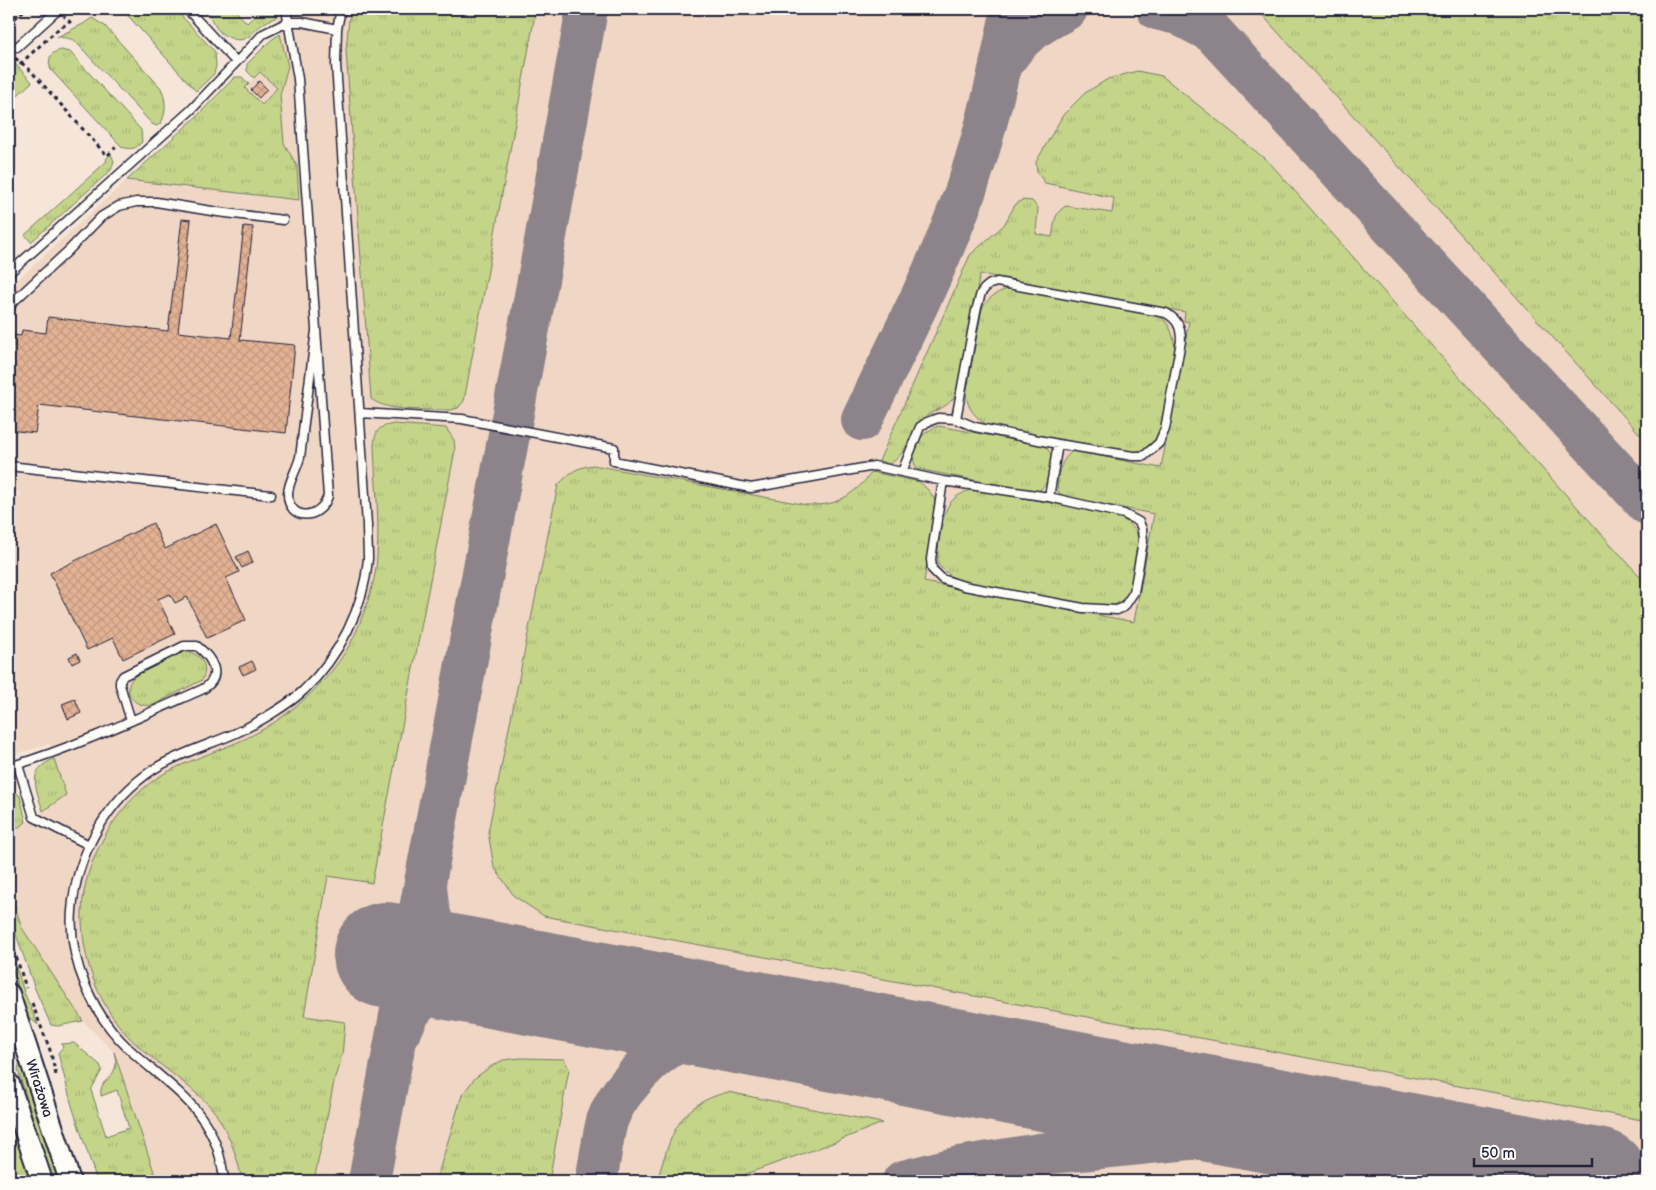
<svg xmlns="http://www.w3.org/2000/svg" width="1656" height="1190" font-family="'Balsamiq Sans',sans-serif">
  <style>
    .built { fill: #f0d6c4 }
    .grass { fill: url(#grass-tufts); stroke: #737c62 }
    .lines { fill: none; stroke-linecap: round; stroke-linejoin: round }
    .taxiway { stroke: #8c848a; stroke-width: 42 }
    .runway { stroke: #8c848a; stroke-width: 106 }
    .building { fill: url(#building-cross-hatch); stroke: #22223b }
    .lane-casing { stroke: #22223b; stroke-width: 11 }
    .secondary-casing { stroke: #22223b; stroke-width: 24 }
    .path { stroke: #22223b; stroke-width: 3; stroke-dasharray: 4 4; stroke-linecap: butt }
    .lane { stroke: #fdfcf7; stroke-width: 8 }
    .secondary { stroke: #fdfcf7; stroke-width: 20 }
    .labels { text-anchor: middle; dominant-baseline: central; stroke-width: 5; stroke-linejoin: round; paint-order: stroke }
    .street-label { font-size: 14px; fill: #22223b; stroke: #fdfcf7 }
  </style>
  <defs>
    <pattern id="grass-tufts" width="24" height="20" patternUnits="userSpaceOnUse" patternTransform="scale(1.25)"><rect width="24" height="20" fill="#c4d58a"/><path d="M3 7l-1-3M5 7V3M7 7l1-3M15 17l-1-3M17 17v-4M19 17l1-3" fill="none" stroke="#a8b778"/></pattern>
    <pattern id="building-cross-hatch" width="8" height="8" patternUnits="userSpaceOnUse" patternTransform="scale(1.25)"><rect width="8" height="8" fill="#e3b294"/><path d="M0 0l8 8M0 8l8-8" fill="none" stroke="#c29980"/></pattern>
  </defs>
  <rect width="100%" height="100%" fill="#f5e6d9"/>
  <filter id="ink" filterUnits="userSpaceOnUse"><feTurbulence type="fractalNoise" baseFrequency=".02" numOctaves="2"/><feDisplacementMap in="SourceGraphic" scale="10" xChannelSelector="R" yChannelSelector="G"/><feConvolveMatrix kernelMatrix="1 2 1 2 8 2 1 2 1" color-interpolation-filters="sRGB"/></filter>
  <g filter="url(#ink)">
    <path class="built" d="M276,9H1647V1181H157L114,1052L83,1021L22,928L9,888V834L66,795L49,744L9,756V499L23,493L9,491V292L17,284L15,282L127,180L299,199L297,166L284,143L280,95L288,66L278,26L276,15L278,12Z
      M260,72L277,88L262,105L244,88Z"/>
    <path class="grass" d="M122,9H137L138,10L140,9H175L215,52L216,66L214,74L196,91Z
      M210,9H234L247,23L262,9H276L278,12L277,17C273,19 269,20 266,22C251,31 248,46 228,37C223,35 219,32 216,27C212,21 208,16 210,9Z
      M350,9H536L464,401L458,408L450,410C427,409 390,413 371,399L346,50Z
      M1257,9H1647V442Z
      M92,18L105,26L161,88C166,99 167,112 161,123L157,126L152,124L74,40L67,38L57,37L83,24Z
      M280,34L288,66L280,95L284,143L297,166L299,200L127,180L196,117L235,77H242L249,84L245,88L262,105L277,88L260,72L254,78L247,71V64L271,40Z
      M61,50L70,52L141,130L142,142C136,149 131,150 122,147L51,70C47,60 50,52 61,50Z
      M9,57L32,82L9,103Z
      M1137,71L1162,76L1269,162L1470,389L1647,584V1121L544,916L514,896L494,867L488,832L558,485C571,472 575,468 593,465L807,505C813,505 820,505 827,504C845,501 862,486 872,472L920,482L929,491L934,498L936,505L924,582L1134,622L1154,514L1065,497L1058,492C1056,479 1061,456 1074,451L1161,468L1189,322L1184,321L1185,312L980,274L957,393C945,412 937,406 924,418C907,433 911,450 890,464L879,461L970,255L1004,225L1015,205L1022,200L1032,201L1038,208L1036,234L1052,237C1055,224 1053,213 1066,206L1112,213L1114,198L1045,183L1037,172L1036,162L1063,115L1085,93L1108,79Z
      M111,154L114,161L111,170L31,242L25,235L107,161L106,159Z
      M1012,288L1022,289L1161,316C1171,327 1174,336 1175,350C1171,371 1165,428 1154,443C1147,451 1135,452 1125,453L988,426C976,417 968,410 966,395L982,308C990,296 998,291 1012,288Z
      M394,424L446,428L454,440L455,450L372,883L328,876L304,1016L345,1022L342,1056L335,1077L314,1181H242C238,1157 226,1124 209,1105C186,1082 157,1064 134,1042C99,1009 81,959 82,912C83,861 116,806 157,778C180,763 213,753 238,742C287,721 340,675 359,625C367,604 376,580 377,557C380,520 375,482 374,445C376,429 378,427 394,424Z
      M938,426L1045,445L1052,456C1049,471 1050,487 1035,492L917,469C906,451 920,433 938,426Z
      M973,489L1113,514L1127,522L1135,530L1140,541L1134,583L1124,599L1113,606L1095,608L968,584L952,577L938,565C937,552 939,542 941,529C946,506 949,497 973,489Z
      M183,652C199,651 210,665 202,680L153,705C132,709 119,688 137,674C145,667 172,656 183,652Z
      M54,759L66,795L43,811C36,788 26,770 54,759Z
      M9,786L20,796L26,822L9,834Z
      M9,888L22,928L83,1021L58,1026L51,1025L35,989L9,914Z
      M9,944L24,992L38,1025L27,1016L9,959Z
      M74,1043L100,1065L102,1070L91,1090L106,1136L129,1128L117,1090L101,1096C99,1079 112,1081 115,1068C117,1064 115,1057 114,1052L157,1181H97L72,1106L58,1053L63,1047L61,1044Z
      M520,1058L564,1059L569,1069L549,1181H436L462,1095L475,1078L490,1067L503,1060Z
      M20,1061L56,1171L59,1181H53L18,1070Z
      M728,1092L882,1123L830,1144L726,1181H657C671,1136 676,1105 728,1092Z
      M9,1115L31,1181H10Z"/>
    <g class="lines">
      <path class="taxiway" d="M1157,9L1178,14L1212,32
        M1191,9L1647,504
        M1001,66C1019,36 1036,25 1067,9
        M862,420C899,341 941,264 969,181C988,125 1000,67 1012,9
        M399,1033C403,1026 406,1019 410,1012C430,984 459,981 491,974C466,958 435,942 429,910C427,902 427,894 426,886
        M369,1181L538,280L587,9
        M596,1181C600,1162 602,1140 607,1121C612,1107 621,1093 631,1082C666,1040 698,1029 751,1023
        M903,1181L959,1167L1040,1154L1219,1136L1326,1141L1435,1151"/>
      <path class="runway" d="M386,955L1596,1181"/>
    </g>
    <path class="building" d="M259,81L267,89L259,98L251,90Z
      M182,219L191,220L178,332L231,338L244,226L253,227L240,340L295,345L286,433L39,405L35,433L9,430V392L10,391L9,375L13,335L21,336L22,330L46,333L48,317L168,331Z
      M153,523L165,549L216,524L239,572L226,578L246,620L207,638L187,597L175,603L170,594L158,599L175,634L123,659L113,638L87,650L50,573Z
      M248,551L253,562L242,568L236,557Z
      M77,653L80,660L72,664L69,657Z
      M252,661L256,669L243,675L239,667Z
      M75,699L81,713L68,719L62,704Z"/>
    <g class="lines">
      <g class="lane-casing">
        <path id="lane" d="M187,9L236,62
          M286,9L298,79L328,496C320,521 288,521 288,494C288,482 297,470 300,457C302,444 303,429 305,415C309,387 312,359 316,331
          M17,47L59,9
          M9,273L191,110L263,34L288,22H302L337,29
          M9,309L13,302L68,251L101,217L119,206L136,202H156L218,212L283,220
          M360,413L462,419L614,448V461L751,488L874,466L943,481L1049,497L1124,514L1139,522L1142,529L1143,541L1134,592L1124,607L1117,610L1083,608L964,586L942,579L932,569L931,559L943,481
          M9,466L271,495
          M902,472L920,427L927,422L938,418L956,419L975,427L1058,444L1133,456H1144L1159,443L1165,429L1181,341C1181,327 1178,320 1166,313L997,282L990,284L985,288L981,293L976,311L956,419
          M1049,497L1058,444
          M18,765L34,817L89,845
          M9,767C76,747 140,717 203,689C224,676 212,658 197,646H184L123,676L120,681V685L131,721
          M224,1181C218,1112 174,1091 128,1048C93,1015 68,960 72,911C76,855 107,800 154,769C179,753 209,745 236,733C254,725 290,704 304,690C339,657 364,608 368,559C368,548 367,536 367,525L336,64L337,29L341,9"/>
      </g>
      <g class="secondary-casing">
        <g id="secondary">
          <path id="s1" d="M9,994L70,1181"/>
          <path d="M9,1084L42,1181"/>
        </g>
      </g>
      <path class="path" d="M9,24L25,9
        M15,58L29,69L107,156L116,147
        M20,64L57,30L70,22L64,16
        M9,934L26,988
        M32,1003L50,1050L56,1075"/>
      <use href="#lane" class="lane"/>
      <use href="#secondary" class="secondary"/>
    </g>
  </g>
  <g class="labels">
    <g class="street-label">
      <text stroke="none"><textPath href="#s1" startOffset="99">Wirażowa</textPath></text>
    </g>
  </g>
  <rect width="1656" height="1190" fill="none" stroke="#fdfcf7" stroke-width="30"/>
  <rect x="15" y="15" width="1626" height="1160" fill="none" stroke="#22223b" stroke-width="2" filter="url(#ink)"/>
  <path d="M1474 1158v8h118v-8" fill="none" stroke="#22223b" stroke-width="2.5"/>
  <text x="1481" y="1158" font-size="15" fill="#22223b" stroke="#fdfcf7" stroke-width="4" paint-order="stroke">50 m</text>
</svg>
